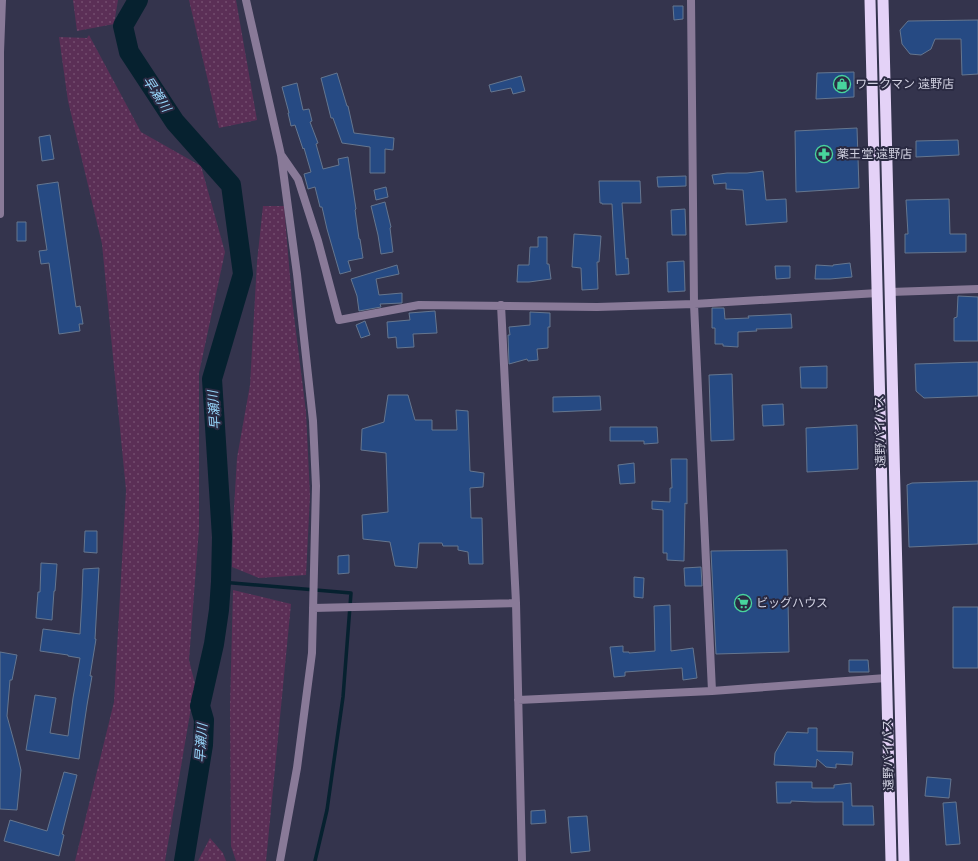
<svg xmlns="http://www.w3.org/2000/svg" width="978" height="861" font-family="'Times New Roman','Noto Sans JP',serif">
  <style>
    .grass { fill: url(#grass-dots) }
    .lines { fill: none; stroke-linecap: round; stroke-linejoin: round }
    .stream { stroke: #06212f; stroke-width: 3.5 }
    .river { stroke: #06212f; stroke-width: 20 }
    .building { fill: #264a83; stroke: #65768f }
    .minor { stroke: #897a98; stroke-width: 8 }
    .tertiary { stroke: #897a98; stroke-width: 8 }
    .trunk { stroke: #e4d2f7; stroke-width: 11 }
    .labels { text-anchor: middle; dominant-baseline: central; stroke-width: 4; stroke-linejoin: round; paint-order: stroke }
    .poi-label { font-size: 12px; fill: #d1d1e1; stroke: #2a2a42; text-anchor: start }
    .street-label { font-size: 12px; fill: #d1d1e1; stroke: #2a2a42 }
    .water-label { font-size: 13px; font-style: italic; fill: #97d5fa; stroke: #2a2a42 }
  </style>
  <defs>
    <pattern id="grass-dots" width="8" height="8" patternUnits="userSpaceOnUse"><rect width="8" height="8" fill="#5b2f56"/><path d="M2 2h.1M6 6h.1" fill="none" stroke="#724c6e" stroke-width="1.8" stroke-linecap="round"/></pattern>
  </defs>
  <rect width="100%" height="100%" fill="#34344d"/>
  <path class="grass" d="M73,0H118L114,24L77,31Z
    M189,0H236L257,120L219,128Z
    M89,35L141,132L201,166L225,252L199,373V528L189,660L195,684L165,861H75L114,702L126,490L102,244L68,101L59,37L87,38Z
    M263,206H284L292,300L306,412L310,496L306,575L259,578L232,567L233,525L237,458L250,385L257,262Z
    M233,590L291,604L266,861H236L231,846L230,706Z
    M210,838L223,853L226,861H198Z"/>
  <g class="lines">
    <path class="stream" d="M221,582L351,593L343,697L327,810L315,861"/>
    <path class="river" d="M138,0L123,26L129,52L175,122L231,185L243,274L212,379L222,537L221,582L219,610L214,644L200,706L204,720L203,745L184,861"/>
  </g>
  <path class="building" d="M673,6H683V19L674,20Z
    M978,20V74L962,75L961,39H935L931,49L921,55L910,54L902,44L900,30L908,21Z
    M854,72V97L816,99L817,73Z
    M337,73L347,106H348L354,133L394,138L393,150L385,149V173H370V147L342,143L333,118H331L321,78Z
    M521,76L525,91L513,94L511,88L491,92L489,85Z
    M297,83L303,110L309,109L312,121L310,122L318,143L316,144L323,169L339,165L338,159L348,157L356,209L355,210L359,239H360L363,258L348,261L351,271L340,274L327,229L322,207H320L315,187L308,189L304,174L311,172L304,148L303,149L295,125L291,126L288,113H289L282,87Z
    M857,128L859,188L796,192L795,131Z
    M50,135L54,159L42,161L39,137Z
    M958,140L959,155L916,157V141Z
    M763,171L766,200L786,199L787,222L746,225L743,190L726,189V183L714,184L712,175L727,173H747Z
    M686,176V186L658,187L657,177Z
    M599,181H640L641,203H622L626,259L628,258L629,274L616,275L612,204H602V203H600Z
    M58,182L76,307L80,306L83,324H79L80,331L59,334L49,263L41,264L39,251L47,250L37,185Z
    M386,187L388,197L376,200L374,190Z
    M949,199L950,234H966V252L905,253V234H908L906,200Z
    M385,202L391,227L390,228L393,252L381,254L378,235L371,206Z
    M685,209L686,235H672L671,210Z
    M17,222H26V241H17Z
    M574,234L601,236L599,262H597L598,289L582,290L581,268L572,267Z
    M538,237H547V264H549L551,279L529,282H517L518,265H529L530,247H538Z
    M684,261L685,291L668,292L667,262Z
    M850,263L852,277L830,279H815L816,265L833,266V265Z
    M397,265L399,274L376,279L379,295L402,293V303L380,304L381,307L359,311L357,296L351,279Z
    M775,266H790V278L776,279Z
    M958,296L978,297V341H954V318L957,317Z
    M712,308H724L725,319L749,318L748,316L771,315L791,314L792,328L756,329L757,331L738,332V347L723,346V344H715V328H712Z
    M435,311L437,333L413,334L414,347L397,348L396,337L388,338L387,322L410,320L409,313Z
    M530,312L550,313V327H548V348L537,349L538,360L528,361L527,359L509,364L508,335H510L509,327L530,325Z
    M365,321L370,335L361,338L356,325Z
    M978,362V396L924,398L916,391L915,364Z
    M827,366V388H801L800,367Z
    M732,374L734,440L711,441L709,375Z
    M388,395H408L415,420H432V430H457L456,410L468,411L470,471L484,473L483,487L470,488L471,518H482L483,564H469L468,552L458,550V546H443L442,543H419L417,568L395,566L390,542L363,539L362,515L388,512L386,453L361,450L362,429L384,422Z
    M600,396L601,410L553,412V397Z
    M783,404L784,425L763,426L762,405Z
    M857,425L858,469L807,472L806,428Z
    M610,427H657L658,443L644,444V441H610Z
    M671,459H687V504L685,503L684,561L667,560V553H663V510L652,509V501L670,502V488H672Z
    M634,463L635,483L620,484L618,465Z
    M978,481V544L909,547L907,485L912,483Z
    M85,531H97V553L84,552Z
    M787,550L789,652L716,654L711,551Z
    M349,555V573L338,574V556Z
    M41,563L57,564L55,591H54L52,620L36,618L38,592H40Z
    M701,567L702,586H685L684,568Z
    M99,568L95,639H96L90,676H92L87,705L79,759L26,750L35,695L56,698L50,733L68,736L73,698L80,658L68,656V655L40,651L43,629L80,634L82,598L83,569Z
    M634,577L644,578L643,598L634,597Z
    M670,605L671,651L693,648L697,678L683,680L682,668L625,672V676L614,677L610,647L623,646V652H629V653L655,651L654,606Z
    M953,607H978V668H953Z
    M0,652L17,655L12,680H10L7,716L16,749L21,770L17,810L0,809Z
    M849,660H868L869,672H849Z
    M808,728H817V751L853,752L852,765L836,764V768L826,767L817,759L816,767L774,765L775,753L787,732L808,733Z
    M64,772L77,775L62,834L64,835L59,856L4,841L10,820L47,831Z
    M927,777L951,779L949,798L925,796Z
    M776,782H812V788H834V785L851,783L852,806H873L874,825H843V802H814L791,801V803H777Z
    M956,802L960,844L946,845L943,803Z
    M545,810L546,823L531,824V811Z
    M587,816L590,851L571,853L568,817Z"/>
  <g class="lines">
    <path class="minor" d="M246,0L281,155L287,200L297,274L313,421L316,486L312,653L297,768L280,861
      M691,0L694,304L712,691
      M282,156L298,179L318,241L339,320L419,305L597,307L694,304L878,293
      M890,292L978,289
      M501,305L516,603L522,861
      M313,608L516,603
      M518,700L712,691L886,678"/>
    <path class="tertiary" d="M0,214V52L2,0"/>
    <path class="trunk" d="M870,0L891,861
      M883,0L904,861"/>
  </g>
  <defs>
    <g id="shop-ring" transform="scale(0.9)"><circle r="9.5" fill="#2a2a42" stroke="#48d49d" stroke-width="1.5"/><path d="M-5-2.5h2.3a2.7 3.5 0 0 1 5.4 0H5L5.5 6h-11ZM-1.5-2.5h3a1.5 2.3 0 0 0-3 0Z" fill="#48d49d"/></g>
    <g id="pharmacy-ring" transform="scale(0.9)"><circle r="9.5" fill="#2a2a42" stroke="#48d49d" stroke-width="1.5"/><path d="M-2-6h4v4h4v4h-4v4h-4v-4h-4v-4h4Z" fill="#48d49d"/></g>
    <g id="supermarket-ring" transform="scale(0.9)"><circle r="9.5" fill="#2a2a42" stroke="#48d49d" stroke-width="1.5"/><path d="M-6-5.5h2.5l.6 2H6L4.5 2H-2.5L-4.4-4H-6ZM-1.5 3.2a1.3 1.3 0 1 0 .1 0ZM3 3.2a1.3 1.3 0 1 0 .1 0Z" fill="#48d49d"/></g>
  </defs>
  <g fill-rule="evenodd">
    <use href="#shop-ring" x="842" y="84"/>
    <use href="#pharmacy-ring" x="824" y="154"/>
    <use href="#supermarket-ring" x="743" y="603"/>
  </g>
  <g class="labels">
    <g class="poi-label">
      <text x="855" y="84">ワークマン 遠野店</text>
      <text x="837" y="154">薬王堂 遠野店</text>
      <text x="756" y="603">ビッグハウス</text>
    </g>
    <g class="street-label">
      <text transform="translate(880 431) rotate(-91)">遠野バイパス</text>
      <text transform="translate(888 755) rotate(-91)">遠野バイパス</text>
    </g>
    <g class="water-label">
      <text transform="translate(157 94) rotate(57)">早瀬川</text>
      <text transform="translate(214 410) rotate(-94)">早瀬川</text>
      <text transform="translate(201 743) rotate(-86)">早瀬川</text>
    </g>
  </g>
</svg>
